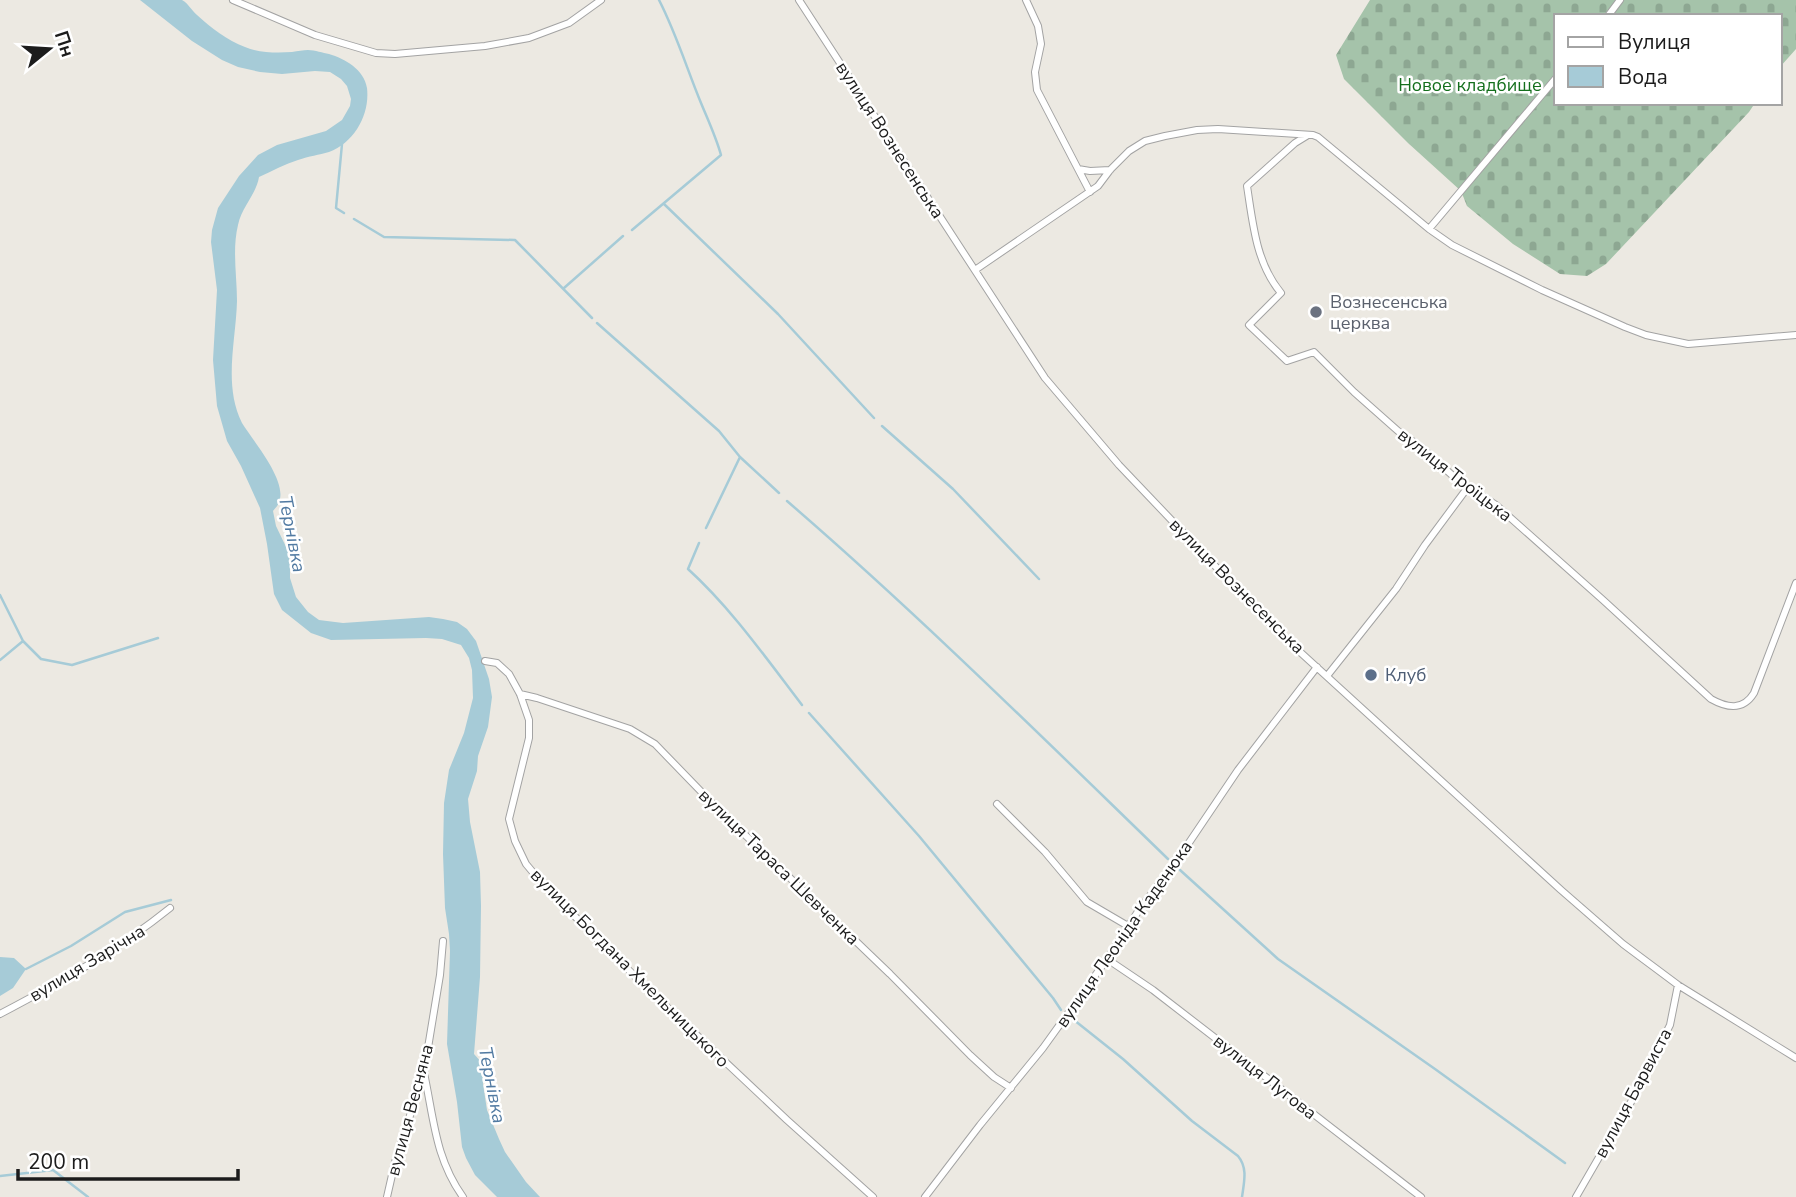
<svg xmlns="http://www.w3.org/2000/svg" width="1796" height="1197" font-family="'Nunito Sans',sans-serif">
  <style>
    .cemetery { fill: url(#cemetery-stones) }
    .water { fill: #a6cbd7 }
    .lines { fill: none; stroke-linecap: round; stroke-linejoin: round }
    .stream { stroke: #a6cbd7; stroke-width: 2.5 }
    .minor-casing { stroke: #a3a3a3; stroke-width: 8 }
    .minor { stroke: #fff; stroke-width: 6 }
    .worship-dot { fill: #6b7280; stroke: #fff; stroke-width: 2.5 }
    .service-dot { fill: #5c6f8a; stroke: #fff; stroke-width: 2.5 }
    .labels { text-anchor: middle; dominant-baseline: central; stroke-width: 5; stroke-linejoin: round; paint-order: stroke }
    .park-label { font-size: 18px; fill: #146f1c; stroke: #fff }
    .street-label { font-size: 18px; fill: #1c1c1c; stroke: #fff }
    .worship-label { font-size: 18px; fill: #5b616d; stroke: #fff; text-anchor: start }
    .service-label { font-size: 18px; fill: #4e5e75; stroke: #fff; text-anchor: start }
    .water-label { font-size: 19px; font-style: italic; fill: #517aa2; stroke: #fff }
  </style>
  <defs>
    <pattern id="cemetery-stones" width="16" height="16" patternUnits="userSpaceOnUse" patternTransform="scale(1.75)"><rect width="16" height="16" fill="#a5c3aa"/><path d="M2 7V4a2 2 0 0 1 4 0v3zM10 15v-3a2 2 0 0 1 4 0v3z" fill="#8da792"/></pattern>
  </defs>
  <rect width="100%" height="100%" fill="#ece9e2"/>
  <path class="cemetery" d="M1370,0H1796V49L1780,67V16H1556V103H1755L1749,112L1606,264L1587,276L1560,274L1513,244L1467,206L1461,191L1408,143L1344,79L1336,55Z"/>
  <path class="water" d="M140,0H182C189,4 191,10 197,15C211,28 227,40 245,47C259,53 277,53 292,52C298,51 303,50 308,50C315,50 323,53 329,54C345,59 364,69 367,88C370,114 355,142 329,152C319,155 309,156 298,160C285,164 272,171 259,177C256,195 242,206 238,225C232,250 237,276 237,301C236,341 223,385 242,423C253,441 288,481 279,502C278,506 275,508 273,511L276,526L288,551L290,563V578L296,597L308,612L319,620L343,623L429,617L443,619L457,622L467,629L476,641L489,679L492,697L488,727L478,756L477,771L468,799L470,822L480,872L481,906L480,977L474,1054L482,1063L483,1084L487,1110L499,1139L505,1152L526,1182L540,1197H497L475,1175L466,1158L462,1147L457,1102L447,1044L450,951L449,934L445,908L443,854L444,803L449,770L464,733L473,698L472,670L469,658L461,645L442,639L426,638L331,640L311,633L282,610L274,594L267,544L260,508L241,466L227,441L217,406L213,360L217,290L211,242L212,230L218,208L239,176L258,155L277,145L326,131L342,120L350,106L351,99L347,86L341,79L330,72L315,71L282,74L260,72L238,67L222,60L192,41Z
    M0,957L14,958L26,969L13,988L0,996Z"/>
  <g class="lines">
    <path class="stream" d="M342,144L336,208L344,213
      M664,204L778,314L874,418
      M354,219L384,237L515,240L592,318
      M632,230L721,155C716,137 708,120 701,103C687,69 676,33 659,0
      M564,288L623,236
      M597,323L719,431L740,457L779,493
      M882,426L953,489L1039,579
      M787,501C919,615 1043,738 1168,859
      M706,528L740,457
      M699,543L688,569C731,608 766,658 802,705
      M0,595L23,641L41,659L72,665L158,638
      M0,660L23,641
      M809,713L919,836L1053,998L1061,1010
      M1180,870L1278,959L1435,1069L1565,1163
      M26,969L71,946L125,912L171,900
      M1074,1020L1123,1059L1192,1121L1238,1156C1248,1168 1244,1182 1242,1197
      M0,1176L53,1170L88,1197"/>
    <g class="minor-casing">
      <path id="minor" d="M233,0L315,35L376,53L395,54L485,46L529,38L569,23L601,0
        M799,0L1045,378L1119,465L1277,631L1561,890L1623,944L1678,985L1796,1058
        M1026,0L1038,26L1041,44L1035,72L1037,90L1078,169L1090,171L1110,170
        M1608,16L1620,0
        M1308,135L1295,143L1247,186C1253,224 1256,263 1281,293L1249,325L1287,361L1314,352L1354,392L1398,431L1421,447L1453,476L1496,505L1603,600L1711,699C1727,708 1743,711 1754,693L1796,583
        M1078,169L1090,192
        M1429,229L1556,78
        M975,270L1098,186L1110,170L1129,151L1145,141L1165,136L1197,130L1218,129L1313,135L1318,137L1429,229L1452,245L1542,290L1625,327L1646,335L1688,344L1796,335
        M485,661L497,663L509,674L520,694L529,720V738L509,819L515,841L526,864L536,876L589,931L652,993L787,1120L873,1197
        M1327,676L1396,589L1425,545L1468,487
        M520,694L537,698L630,729L655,744L716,807L890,974L970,1055L994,1077L1011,1088
        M997,804L1045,852L1087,902L1128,926
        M1107,959L1153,990L1421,1197
        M0,1014C59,983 118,950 170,908
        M424,1073C434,1119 435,1158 463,1197
        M387,1197L395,1162L424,1072L440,975L443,941
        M925,1197L980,1125L1043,1048L1107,959L1139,910L1176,862L1238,770L1317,667
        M1576,1197L1631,1102L1670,1025L1678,985"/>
    </g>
    <use href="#minor" class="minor"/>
  </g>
  <circle class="worship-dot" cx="1316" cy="312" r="7"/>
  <circle class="service-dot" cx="1371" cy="675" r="7"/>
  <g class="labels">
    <g class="park-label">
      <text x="1470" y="85">Новое кладбище</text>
    </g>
    <g class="street-label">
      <text transform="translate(890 140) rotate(57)">вулиця Вознесенська</text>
      <text transform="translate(1455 475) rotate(38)">вулиця Троїцька</text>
      <text transform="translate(1237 586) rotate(45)">вулиця Вознесенська</text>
      <text transform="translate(779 867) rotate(44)">вулиця Тараса Шевченка</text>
      <text transform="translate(1124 934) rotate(-55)">вулиця Леоніда Каденюка</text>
      <text transform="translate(87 963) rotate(-31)">вулиця Зарічна</text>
      <text transform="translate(630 968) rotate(45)">вулиця Богдана Хмельницького</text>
      <text transform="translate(1265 1077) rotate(38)">вулиця Лугова</text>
      <text transform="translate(1633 1093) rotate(-62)">вулиця Барвиста</text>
      <text transform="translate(410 1110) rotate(-75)">вулиця Весняна</text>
    </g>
    <g class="worship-label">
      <text x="1330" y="302">Вознесенська<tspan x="1330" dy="21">церква</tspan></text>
    </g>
    <g class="service-label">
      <text x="1385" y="675">Клуб</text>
    </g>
    <g class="water-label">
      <text transform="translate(292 534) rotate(79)">Тернівка</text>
      <text transform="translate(492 1085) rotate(79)">Тернівка</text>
    </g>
  </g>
  <rect x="1554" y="14" width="228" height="91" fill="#ffffff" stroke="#a4a4a4" stroke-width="2"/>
  <rect x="1568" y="37" width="35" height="10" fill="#ffffff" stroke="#a4a4a4" stroke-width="2"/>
  <text x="1618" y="49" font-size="21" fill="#1c1c1c">Вулиця</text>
  <rect x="1568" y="66" width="35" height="21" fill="#a6cbd7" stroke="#a4a4a4" stroke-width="2"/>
  <text x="1618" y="84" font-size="21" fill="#1c1c1c">Вода</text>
  <g transform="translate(49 49) rotate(72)" stroke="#ffffff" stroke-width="5" paint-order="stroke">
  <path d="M0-5L12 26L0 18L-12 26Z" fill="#1c1c1c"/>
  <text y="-10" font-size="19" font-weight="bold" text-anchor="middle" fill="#1c1c1c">Пн</text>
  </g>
  <path d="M18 1169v10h220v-10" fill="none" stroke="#1c1c1c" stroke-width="3.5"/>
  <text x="28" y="1169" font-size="21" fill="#1c1c1c" stroke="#ffffff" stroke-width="5" paint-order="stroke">200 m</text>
</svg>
